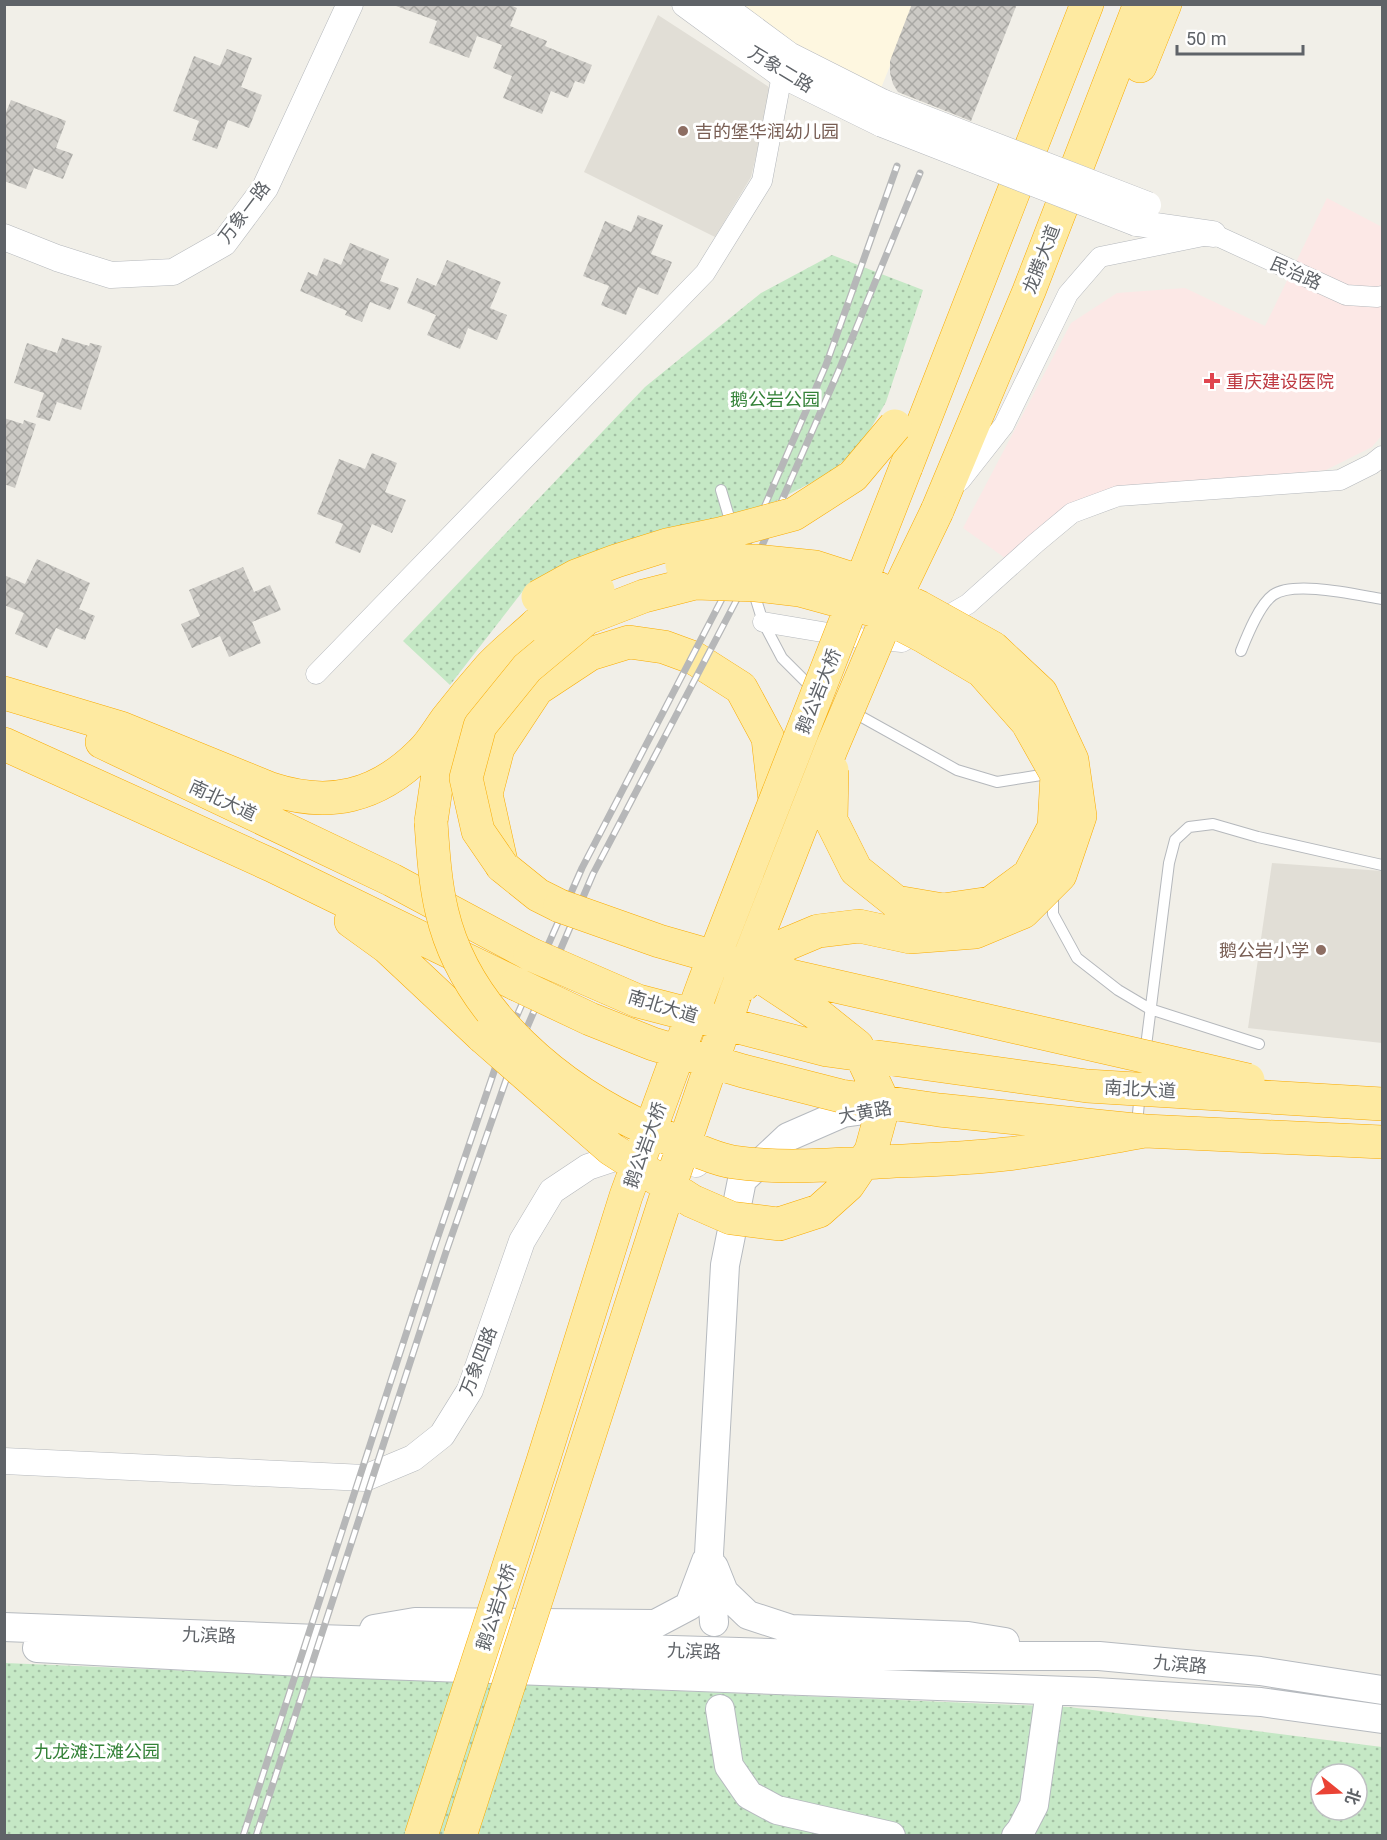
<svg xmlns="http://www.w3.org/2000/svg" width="1387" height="1840" font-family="Roboto,'Noto Sans SC',sans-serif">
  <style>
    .commercial { fill: #fef7e0 }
    .education { fill: #e1ded6 }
    .medical { fill: #fce8e6 }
    .park { fill: url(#park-dots); fill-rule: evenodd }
    .building { fill: url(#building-cross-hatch) }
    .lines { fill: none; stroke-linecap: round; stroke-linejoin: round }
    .service-casing { stroke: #b5b8bc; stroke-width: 12 }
    .minor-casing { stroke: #b5b8bc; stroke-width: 21 }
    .tertiary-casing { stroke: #b5b8bc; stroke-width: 27 }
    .secondary-casing { stroke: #b6babf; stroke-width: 30 }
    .trunk-casing { stroke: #f9ab00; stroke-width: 34 }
    .service { stroke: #fff; stroke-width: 10 }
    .minor { stroke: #fff; stroke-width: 20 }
    .tertiary { stroke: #fff; stroke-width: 26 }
    .secondary { stroke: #fff; stroke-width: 28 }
    .trunk { stroke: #feeaa1; stroke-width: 33 }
    .rail-casing { stroke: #b6b7b8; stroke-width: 7 }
    .rail { stroke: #fff; stroke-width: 4.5; stroke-dasharray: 14; stroke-linecap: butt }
    .tertiary-bridge-casing { stroke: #b5b8bc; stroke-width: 27; stroke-linecap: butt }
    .trunk-bridge-casing { stroke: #f9ab00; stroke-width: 34; stroke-linecap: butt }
    .tertiary-bridge { stroke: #fff; stroke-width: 26 }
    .trunk-bridge { stroke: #feeaa1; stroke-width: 33 }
    .education-dot { fill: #8d6e63; stroke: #fff; stroke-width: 2 }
    .health-dot { fill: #e0444e; stroke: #fff; stroke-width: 2 }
    .labels { text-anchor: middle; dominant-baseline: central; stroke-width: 6; stroke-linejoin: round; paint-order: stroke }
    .street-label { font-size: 18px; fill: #5f6368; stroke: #fff }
    .education-label { font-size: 18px; fill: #785e54; stroke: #fff; text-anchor: start }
    .health-label { font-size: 18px; fill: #be3a42; stroke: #fff; text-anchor: start }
    .park-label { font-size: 18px; fill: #348238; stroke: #fff }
  </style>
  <defs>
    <pattern id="park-dots" width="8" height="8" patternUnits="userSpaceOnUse" patternTransform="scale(1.5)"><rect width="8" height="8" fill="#c5e8c5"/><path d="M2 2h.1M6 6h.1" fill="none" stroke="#a3c0a4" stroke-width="1.8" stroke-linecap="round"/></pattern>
    <pattern id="building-cross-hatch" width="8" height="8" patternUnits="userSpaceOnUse" patternTransform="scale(1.5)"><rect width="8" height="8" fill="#cccac5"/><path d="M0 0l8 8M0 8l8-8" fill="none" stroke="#a9a8a4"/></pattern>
  </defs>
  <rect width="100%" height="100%" fill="#f1efe8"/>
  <path class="commercial" d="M739,5H915L881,88L797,46Z"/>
  <path class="education" d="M658,15L772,89L751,177L715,237L584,172Z
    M1272,863L1382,871V1043L1248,1028Z"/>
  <path class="medical" d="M1327,198L1382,227V435L1372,447L1326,470L1116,489L1066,509L1005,558L963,528L1071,323L1117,293L1185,288L1265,326Z"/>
  <path class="park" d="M832,255L923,290L886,402L860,447L828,474L768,505L526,587L450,685L403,641L645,387L761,293Z
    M5,1663L1069,1707L1382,1747V1835L5,1836ZM1321,1774H1357V1810H1321Z"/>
  <path class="building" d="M396,4H508L517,8L510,26L547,41L545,46L592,65L584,84L575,81L568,98L551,91L542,114L503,98L512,76L493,68L502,45L477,36L469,58L429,43L437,21L396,6Z
    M912,4H1017L971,121L898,92L893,84L890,73V61Z
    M227,49L252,58L241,87L262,95L249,128L228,120L217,149L192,140L199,121L173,111L194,56L220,66Z
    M11,100L66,121L56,148L73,154L63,179L34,168L26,189L4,181V117Z
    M638,215L663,225L651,254L672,262L658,295L638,287L626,315L601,305L609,286L583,276L605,221L631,232Z
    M350,243L389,259L380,281L399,288L390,310L370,302L362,322L345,315L347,311L300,291L308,272L317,276L324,258L341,265Z
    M447,260L501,282L490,308L507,315L497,340L468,328L460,349L427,335L436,315L407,303L417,278L436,286Z
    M62,338L89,346L90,343L102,346L81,410L57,402L50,421L36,417L44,393L14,383L27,343L57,353Z
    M4,418L23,424L24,420L36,424L15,488L4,484Z
    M372,453L397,463L385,492L406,500L392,533L372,524L360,553L335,543L343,524L317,514L339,459L365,469Z
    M37,559L90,583L79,609L95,616L85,640L56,628L47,648L15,634L24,613L4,605V575L25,584Z
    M243,567L254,592L270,585L281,610L252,622L261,643L229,657L220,636L192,648L181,624L200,616L189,590Z"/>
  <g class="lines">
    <g class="service-casing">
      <path id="service" d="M721,490L732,527
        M753,590L763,622L782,658L814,690
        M1241,651C1247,636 1259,605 1273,595C1294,580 1357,595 1382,599
        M851,711L957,770L997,782L1041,775L1051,779
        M1053,893V914L1077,958L1118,990L1150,1009L1259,1044
        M1145,1054L1169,863L1175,840L1189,827L1213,824L1258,837L1382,865
        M1137,1123L1140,1093"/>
    </g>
    <g class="minor-casing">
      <path id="minor" d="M960,481L1004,425L1068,294L1100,257L1213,234L1346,295L1377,297L1382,296
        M763,622L858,638L902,642L968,604L1036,543L1072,513L1118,496L1340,480L1372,464L1382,456
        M316,674L705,273L762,181L782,75"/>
    </g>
    <g class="tertiary-casing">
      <path id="tertiary" d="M685,4L782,75L882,124
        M720,4L789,55L884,103
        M1136,223L1213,234
        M4,237L57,258L111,275L173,272L224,243L265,188L350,4
        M4,1461L365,1478L413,1458L442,1435L470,1390L522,1241L552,1191L588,1167L624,1155L677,1158L696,1164"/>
    </g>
    <g class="secondary-casing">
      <path id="secondary" d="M714,1567L724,1592L748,1615L791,1629L968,1636L1005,1642
        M714,1622L709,1554L725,1265L742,1180L788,1137L843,1113L879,1108
        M4,1627L318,1639L865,1656H1099L1260,1671L1382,1690
        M374,1629L415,1622L655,1624L689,1606L706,1561
        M37,1648L303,1662L1095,1692L1261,1702L1382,1719
        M720,1709L729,1766L749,1795L777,1810L891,1836
        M1016,1836L1021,1830L1034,1805L1050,1691"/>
    </g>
    <g class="trunk-casing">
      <path id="trunk" d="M1140,66L1165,4
        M906,467L1087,4
        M937,511L1029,291L1140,4
        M4,693L121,728L271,789C329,808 377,797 421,753C431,744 438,731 446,720C460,702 475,684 490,667C504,652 522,638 537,624
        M102,742L392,880L530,954
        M4,744L271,865L516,984
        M431,822L438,774L451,724
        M560,906L538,895L502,866L486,794L498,748L537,689L590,654L629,642L664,647L694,658L741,688L768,738L775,800
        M351,921L387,947L483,1037"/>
    </g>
    <use href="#service" class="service"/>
    <use href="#minor" class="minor"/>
    <use href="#tertiary" class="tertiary"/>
    <use href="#secondary" class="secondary"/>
    <use href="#trunk" class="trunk"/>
    <g class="rail-casing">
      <path id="rail" d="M243,1836L434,1248L500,1054L582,868L735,574L826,365L897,166
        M256,1836L446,1252L513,1060L593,874L747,580L839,370L920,173"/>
    </g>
    <use href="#rail" class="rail"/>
    <g class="tertiary-bridge-casing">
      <path id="tertiary-bridge" d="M884,103L1148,205
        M882,124L1136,223"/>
    </g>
    <g class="trunk-bridge-casing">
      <path id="trunk-bridge" d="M682,565L701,561H755L815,567L871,585L919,607L993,648L1041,693L1072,760L1080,816L1060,875L1023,912L975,932L910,937L859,926L818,931L787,944L742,986
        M538,597L576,576L616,561L667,545L720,534L794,514L853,476L895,426
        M537,624L598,590
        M431,822C433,851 435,883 442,912C466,1014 561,1091 652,1131C674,1140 711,1159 733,1162C782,1169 830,1165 878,1162C921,1160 964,1159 1006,1154C1052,1149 1099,1139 1145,1131
        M502,866L478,831L466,778L480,726L527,668L587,618L644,596L695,583L756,585L800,590L873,610L923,636L982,671L1027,722L1057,775L1054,827L1029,875L991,903L943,910L896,902L856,870L831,820L832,770
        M560,906L659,941L743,965L1248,1080
        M530,954L638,1001L827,1050L1087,1086L1382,1104
        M516,984L590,1019L653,1044L743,1071L841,1096L939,1110L1145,1131L1382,1142
        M483,1037L611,1149L692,1201L731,1218L779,1224L819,1211L848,1185L871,1151L882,1111L879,1093L857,1046L817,1014L758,975
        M421,1836L542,1464L626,1196L704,983L906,467
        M460,1836L666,1197L736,992L832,747L897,594L937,511"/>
    </g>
    <use href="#tertiary-bridge" class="tertiary-bridge"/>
    <use href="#trunk-bridge" class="trunk-bridge"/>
  </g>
  <g class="education-dot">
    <circle cx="683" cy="131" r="6"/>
    <circle cx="1321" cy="950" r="6"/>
  </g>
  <path class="health-dot" d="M1209 372h6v6h6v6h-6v6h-6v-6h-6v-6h6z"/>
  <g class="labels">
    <g class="street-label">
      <text transform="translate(781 69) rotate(31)">万象二路</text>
      <text transform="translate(244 212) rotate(-53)">万象一路</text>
      <text transform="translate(1041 259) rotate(-69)">龙腾大道</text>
      <text transform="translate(1296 273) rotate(24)">民治路</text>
      <text transform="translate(818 691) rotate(-68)">鹅公岩大桥</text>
      <text transform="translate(223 800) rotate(25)">南北大道</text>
      <text transform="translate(663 1006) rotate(17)">南北大道</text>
      <text transform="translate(1140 1089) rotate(3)">南北大道</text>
      <text transform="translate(865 1112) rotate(-10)">大黄路</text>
      <text transform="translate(645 1145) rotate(-70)">鹅公岩大桥</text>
      <text transform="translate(478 1361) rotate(-69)">万象四路</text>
      <text transform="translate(496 1607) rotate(-72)">鹅公岩大桥</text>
      <text transform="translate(209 1635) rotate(2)">九滨路</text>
      <text transform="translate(694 1651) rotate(2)">九滨路</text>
      <text transform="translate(1180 1664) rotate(5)">九滨路</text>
    </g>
    <g class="education-label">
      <text x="695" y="131">吉的堡华润幼儿园</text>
      <text x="1309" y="950" text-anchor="end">鹅公岩小学</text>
    </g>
    <g class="health-label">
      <text x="1226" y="381">重庆建设医院</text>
    </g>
    <g class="park-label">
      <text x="775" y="399">鹅公岩公园</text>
      <text x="97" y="1751">九龙滩江滩公园</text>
    </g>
  </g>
  <rect width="1387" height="1840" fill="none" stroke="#5f6368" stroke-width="12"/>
  <g transform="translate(1339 1792) rotate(108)"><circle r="28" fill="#ffffff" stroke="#bfc1c3" stroke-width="1.5"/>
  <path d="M0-4.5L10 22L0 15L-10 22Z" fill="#ea4335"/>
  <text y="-9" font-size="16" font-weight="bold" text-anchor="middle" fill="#5f6368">北</text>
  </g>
  <path d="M1177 45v9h126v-9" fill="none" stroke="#5f6368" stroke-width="3"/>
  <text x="1186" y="45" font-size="18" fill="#5f6368" stroke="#ffffff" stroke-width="4.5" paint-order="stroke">50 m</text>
</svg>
